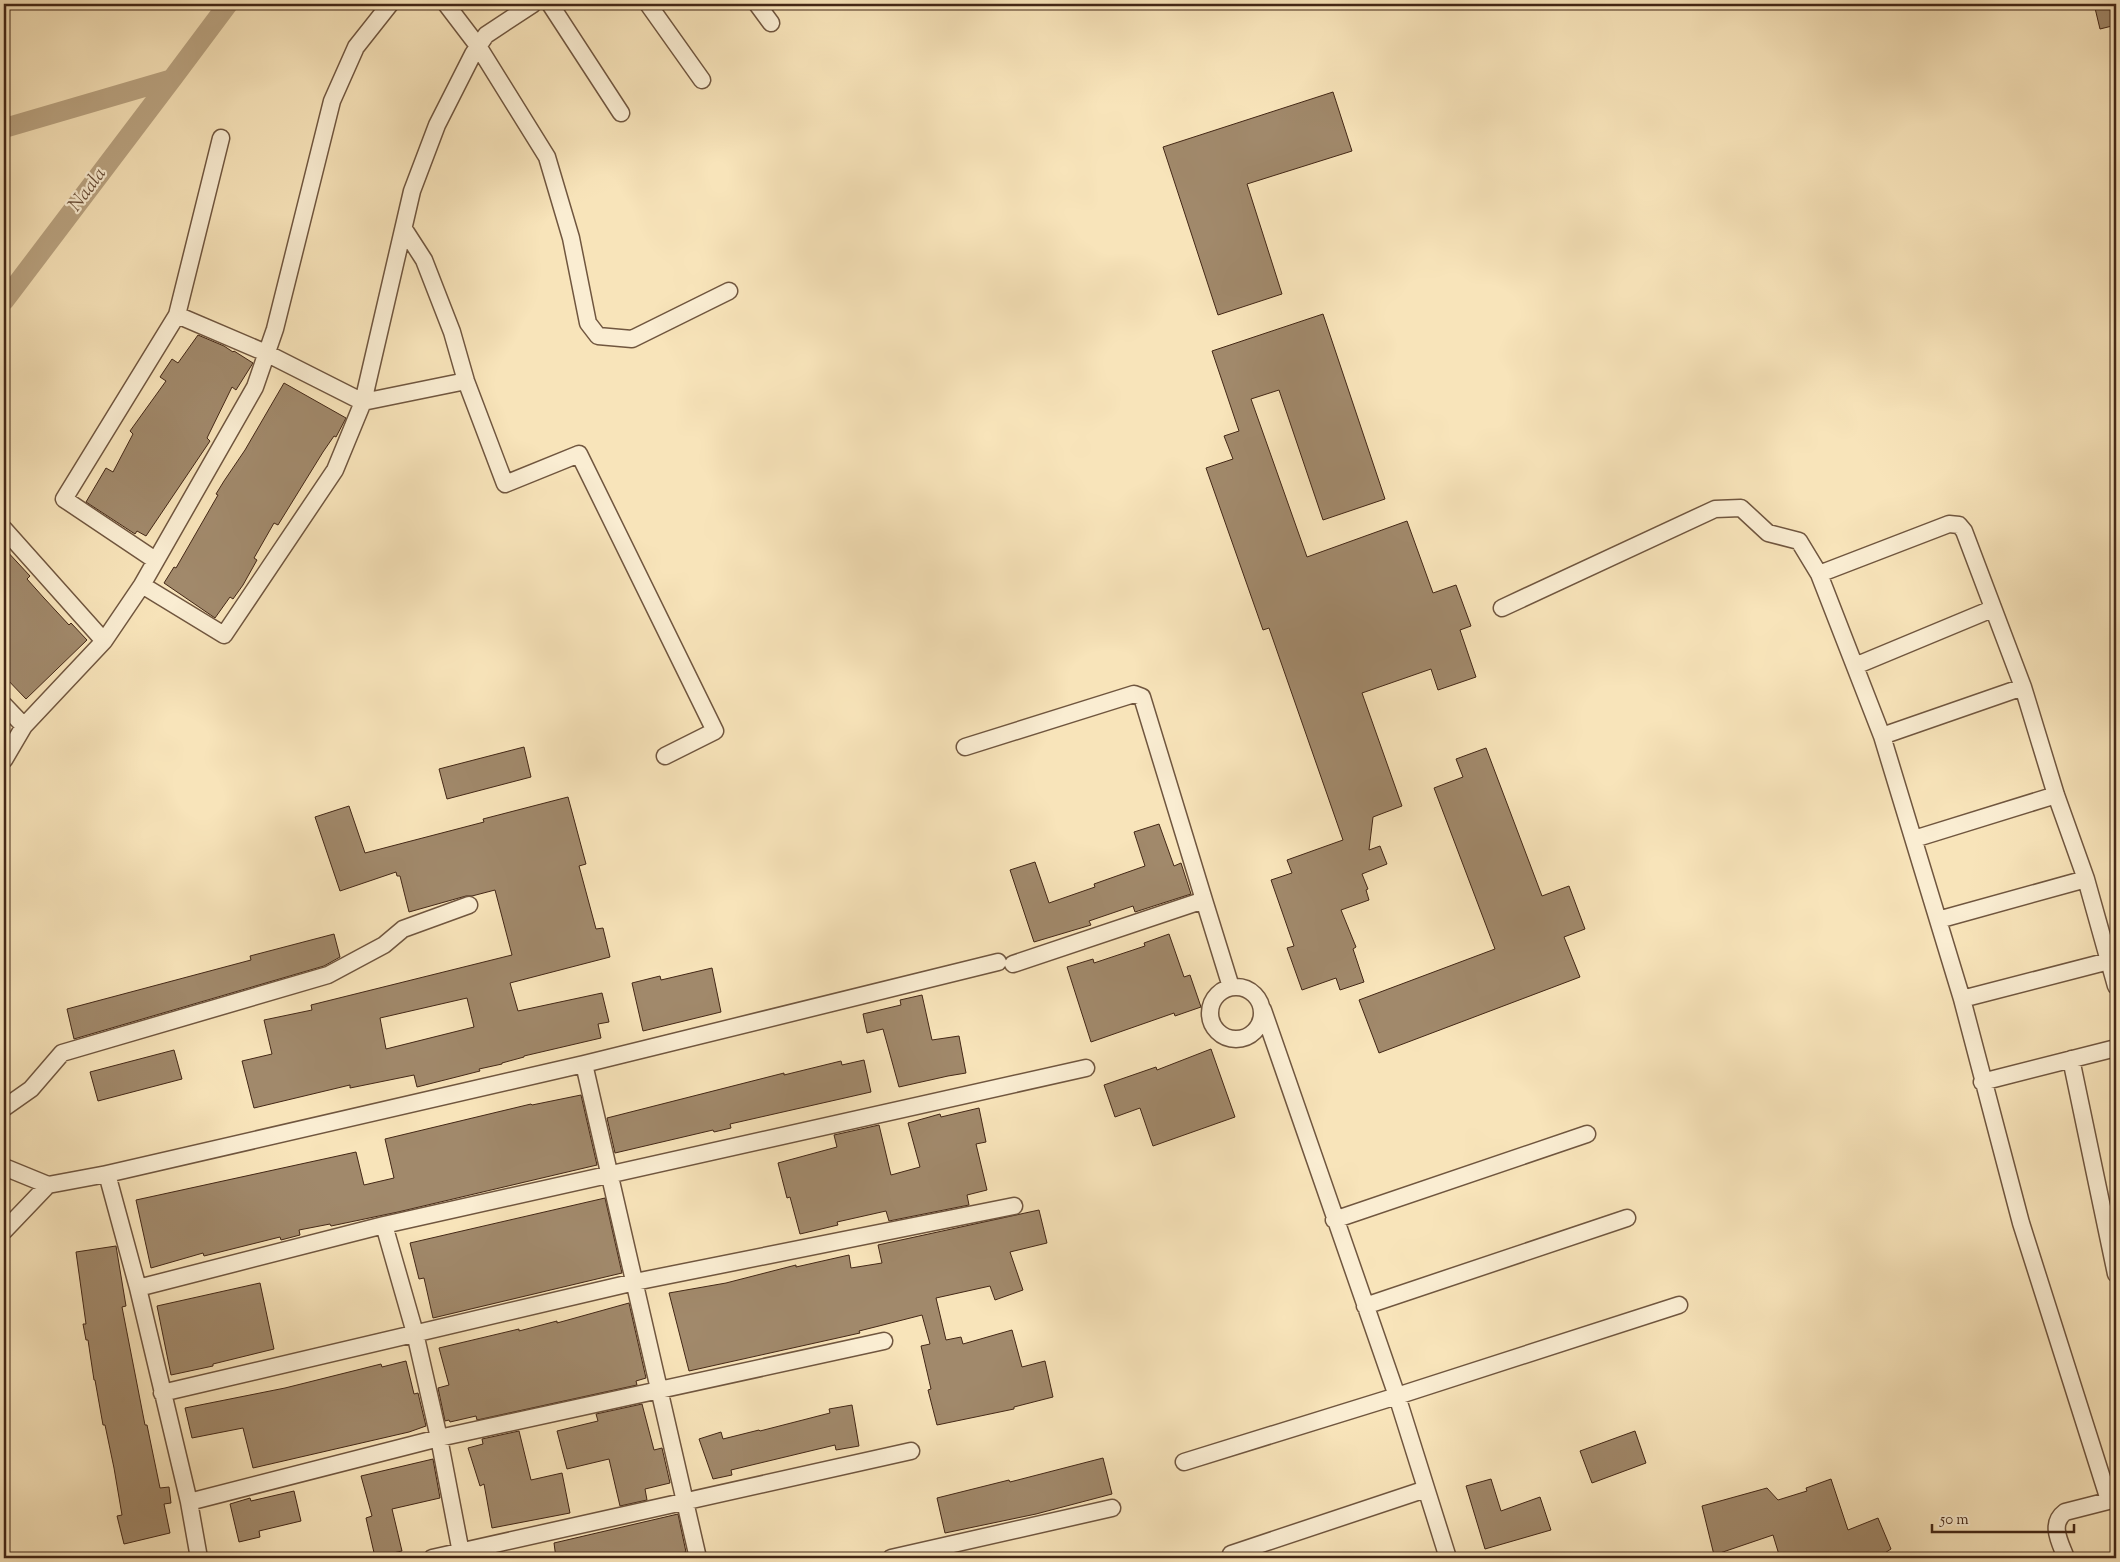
<svg xmlns="http://www.w3.org/2000/svg" width="2120" height="1562" font-family="'Sorts Mill Goudy',serif">
  <style>
    .lines { fill: none; stroke-linecap: round; stroke-linejoin: round }
    .canal { stroke: #baa482; stroke-width: 20 }
    .building { fill: #a1896b; stroke: #432716; fill-rule: evenodd }
    .street-casing { stroke: #70563f; stroke-width: 19 }
    .street { stroke: #faedd2; stroke-width: 16 }
    .labels { text-anchor: middle; dominant-baseline: central; stroke-width: 4.5; stroke-linejoin: round; paint-order: stroke }
    .water-label { font-size: 19px; font-style: italic; fill: #674c36; stroke: #faedd2 }
  </style>
  <rect width="100%" height="100%" fill="#f8e4ba"/>
  <filter id="stains"><feTurbulence type="fractalNoise" baseFrequency=".004" numOctaves="4"/><feColorMatrix values="0 0 0 0 .2 0 0 0 0 .09 0 0 0 0 .02 0 0 0 .5 -.17"/></filter>
  <radialGradient id="worn" r=".72"><stop offset=".6" stop-color="#630" stop-opacity="0"/><stop offset="1" stop-color="#630" stop-opacity=".3"/></radialGradient>
  <g class="lines">
    <path class="canal" d="M4,124L8,127L172,79L228,4
      M4,301L172,79"/>
  </g>
  <path class="building" d="M2094,4H2116V25L2100,29Z
    M1333,92L1352,151L1247,184L1282,294L1218,315L1163,147Z
    M1323,314L1385,499L1323,520L1279,390L1251,399L1307,557L1407,521L1433,593L1456,585L1471,626L1460,630L1476,677L1438,690L1431,669L1362,693L1402,806L1373,817L1369,850L1380,846L1387,864L1362,874L1368,889L1366,890L1369,900L1341,910L1356,947L1353,949L1364,982L1340,990L1336,978L1302,990L1287,948L1294,946L1271,880L1292,873L1287,860L1343,840L1269,628L1263,630L1206,468L1233,459L1224,436L1239,431L1212,351Z
    M198,335L224,346L233,352L234,351L253,363L236,390L232,387L207,438L210,441L146,536L137,531L135,534L86,502L106,468L113,472L133,434L130,431L166,381L160,377L172,359L178,363Z
    M284,383L346,418L336,437L334,436L323,452L278,525L274,523L254,558L257,560L243,585L233,599L230,597L215,618L164,583L174,567L176,568L218,495L216,494L224,481L245,450Z
    M4,548L30,576L27,579L44,598L69,625L71,623L87,640L26,699L4,676Z
    M524,747L531,777L447,799L439,769Z
    M1486,748L1542,896L1569,886L1585,929L1564,937L1580,977L1379,1053L1359,1000L1495,949L1434,788L1463,777L1456,759Z
    M568,797L586,864L579,866L596,929L603,928L610,957L510,983L518,1011L602,993L609,1022L598,1024L601,1038L524,1056V1057L502,1063V1064L479,1069L480,1071L417,1087L414,1075L350,1088V1085L254,1108L242,1061L272,1054L264,1020L312,1010L311,1005L512,955L495,890L472,896H466L409,912L400,876H397L396,872L340,891L315,817L349,806L365,853L484,822L483,819ZM467,998L474,1027L386,1049L380,1018Z
    M1159,824L1174,866L1181,863L1191,894L1135,912L1133,906L1089,921L1091,925L1034,942L1010,870L1035,862L1049,903L1095,887L1094,884L1145,866L1134,832Z
    M334,934L340,957L324,966L74,1039L67,1009L251,960L250,956Z
    M1169,934L1184,977L1190,975L1201,1007L1175,1016L1174,1013L1091,1042L1067,967L1093,959L1094,963L1145,946L1144,943Z
    M712,968L721,1012L643,1031L632,983L660,976L661,980Z
    M922,995L932,1040L959,1036L966,1073L948,1076L899,1087L883,1029L867,1033L863,1014L901,1005L900,1000Z
    M1211,1049L1235,1117L1153,1146L1140,1108L1115,1117L1104,1085L1156,1067L1157,1070Z
    M174,1050L182,1079L98,1101L90,1072Z
    M864,1060L871,1092L730,1124L731,1128L714,1132L713,1130L615,1153L607,1118L784,1073V1075L841,1061L842,1065Z
    M581,1095L597,1165L398,1212L331,1226L330,1224L299,1230L300,1235L281,1240L280,1237L204,1256L203,1253L151,1268L136,1200L356,1152L364,1185L394,1178L385,1139L531,1104L532,1105Z
    M979,1108L986,1142L976,1144L987,1190L967,1195L969,1205L889,1221L886,1211L837,1222L838,1225L800,1234L790,1197L787,1198L778,1163L837,1147L834,1135L879,1125L891,1175L920,1167L908,1123L940,1114L941,1117Z
    M605,1198L622,1273L433,1318L424,1278L419,1279L410,1243Z
    M1039,1210L1047,1243L1010,1252L1023,1290L995,1300L990,1286L936,1298L946,1340L961,1337L963,1344L1012,1330L1022,1367L1045,1361L1053,1397L1014,1407V1409L937,1425L928,1390L931,1389L921,1346L930,1344L922,1315L879,1326L859,1331L860,1333L689,1371L669,1293L726,1283L796,1265V1267L849,1255L851,1268L882,1263L878,1245Z
    M116,1246L126,1306L122,1307L145,1425H147L160,1488L169,1487L171,1503L164,1504L170,1533L124,1544L117,1516L122,1515L114,1468L105,1425H103L95,1380H94L88,1340H86L83,1324H86L76,1252Z
    M260,1283L274,1349L213,1364V1366L171,1375L157,1306Z
    M629,1303L646,1378L636,1381L637,1385L477,1420L476,1416L450,1422L449,1420L445,1421L438,1388L449,1385L439,1348L519,1329V1331L557,1321V1323Z
    M406,1361L414,1394L418,1393L426,1426L409,1432L253,1468L243,1428L192,1438L185,1408L285,1388L381,1364L382,1367Z
    M642,1404L654,1450L662,1448L670,1483L645,1489L647,1500L620,1506L609,1459L567,1469L557,1431L598,1421L596,1414Z
    M852,1405L859,1446L836,1450L835,1445L731,1470L732,1475L713,1479L699,1439L721,1432L723,1439L759,1430L760,1431L830,1413L829,1409Z
    M519,1431L531,1480L562,1473L570,1513L492,1528L484,1484L480,1486L468,1448L483,1444L482,1439Z
    M1635,1431L1646,1463L1592,1483L1580,1451Z
    M1103,1458L1112,1494L1036,1514L945,1533L937,1498L1009,1480L1010,1482Z
    M433,1459L440,1498L392,1509L402,1551L375,1557L366,1518L372,1516L361,1476Z
    M1491,1479L1501,1511L1540,1497L1551,1530L1485,1549L1466,1486Z
    M1831,1479L1848,1530L1878,1518L1891,1549L1877,1558H1780L1773,1535L1714,1555L1702,1506L1767,1488L1778,1500L1807,1491L1806,1488Z
    M294,1491L301,1521L259,1531L260,1537L239,1542L230,1504L250,1498L251,1501Z
    M678,1514L686,1552L655,1558H556L554,1543Z"/>
  <g class="lines">
    <g class="street-casing">
      <path id="street" d="M446,4L478,46L547,157L571,238L588,323L598,336L632,339L729,291
        M550,4L621,113
        M648,4L702,80
        M757,4L771,23
        M404,229L424,260L452,332L466,381L505,484L579,454L715,731L665,756
        M177,315L266,353L363,402L466,381
        M4,529L104,641
        M155,560L64,499L177,315L221,138
        M1819,574L1949,524L1959,525L1964,531L2023,687L2056,795L2086,879L2116,986
        M142,585L224,635L335,470L363,402L412,191L437,125L473,54L486,35L533,4
        M1502,608L1715,509L1741,508L1768,533L1799,541L1819,574L1882,736L1962,999L2021,1223L2109,1500
        M1855,666L1992,609
        M4,705L24,726
        M1882,736L2023,687
        M965,747L1134,694L1142,697L1204,900
        M4,760L24,726L104,641L142,585L255,387L275,329L332,101L356,47L390,4
        M1914,839L2056,795
        M1938,920L2086,879
        M1013,964L1204,900L1231,987
        M1210 1013a26 26 0 1 1 52 0a26 26 0 1 1-52 0Z
        M1962,999L2109,961
        M1263,1010L1397,1396L1448,1558
        M2071,1059L2116,1274
        M584,1064L698,1558
        M1982,1082L2116,1048
        M4,1108L31,1089L62,1053L328,975L384,945L403,929L469,905
        M4,1167L48,1185L107,1174L584,1064L998,962
        M107,1174L138,1288L189,1502L199,1558
        M1334,1220L1587,1134
        M384,1225L415,1333L439,1438L462,1558
        M4,1231L48,1185
        M138,1288L384,1225L1086,1068
        M1365,1306L1627,1218
        M162,1393L635,1282L1014,1206
        M1184,1462L1397,1396L1679,1305
        M189,1502L439,1438L884,1341
        M1231,1554L1426,1489
        M432,1558L911,1451
        M891,1558L1112,1508
        M2066,1558C2060,1542 2049,1524 2065,1512L2116,1499"/>
    </g>
    <use href="#street" class="street"/>
  </g>
  <g class="labels">
    <g class="water-label">
      <text transform="translate(88 190) rotate(-53)">Naala</text>
    </g>
  </g>
  <rect width="2120" height="1562" fill="none" stroke="#f8e4ba" stroke-width="20"/>
  <rect x="5" y="5" width="2110" height="1552" fill="none" stroke="#432716" stroke-width="2.5"/>
  <rect x="10" y="10" width="2100" height="1542" fill="none" stroke="#432716"/>
  <path d="M1932 1524v8h142v-8" fill="none" stroke="#432716" stroke-width="2.5"/>
  <text x="1940" y="1524" font-size="15" fill="#432716" stroke="#faedd2" stroke-width="4" paint-order="stroke">50 m</text>
  <rect width="100%" height="100%" filter="url(#stains)"/>
  <rect width="100%" height="100%" fill="url(#worn)"/>
</svg>
